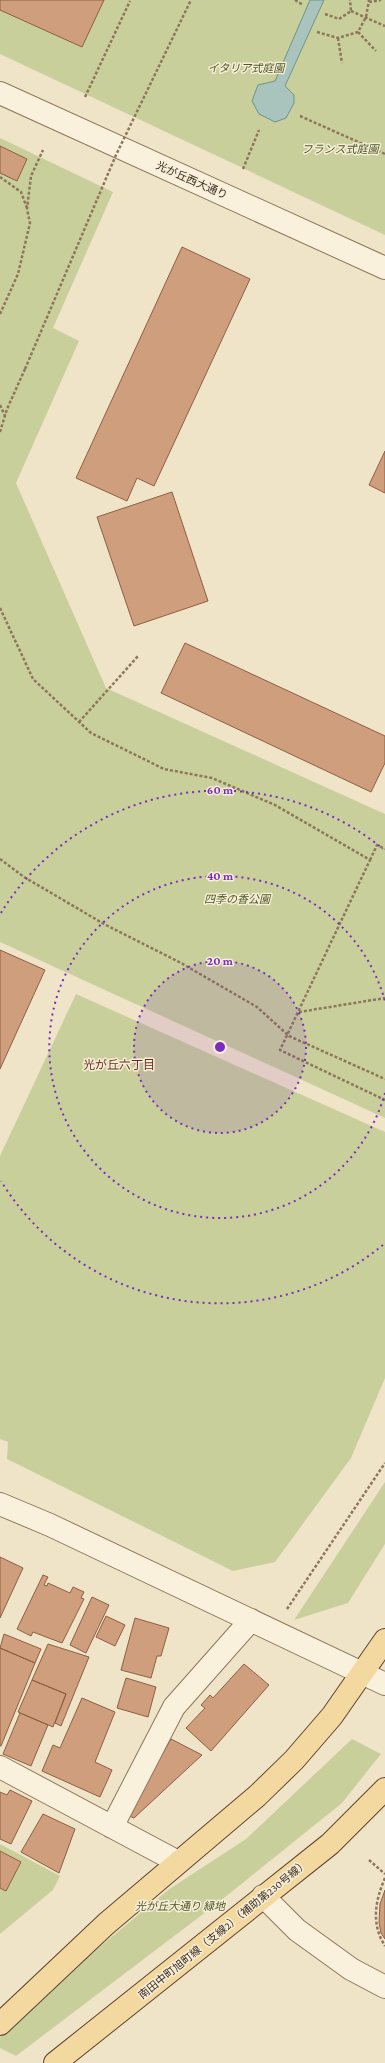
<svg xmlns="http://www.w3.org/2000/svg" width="385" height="2063" font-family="'Crimson Pro','Noto Sans JP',serif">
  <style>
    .green { fill: #c9cf9b }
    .water { fill: #a9c4bc; stroke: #6f938a }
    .building { fill: #cf9f7d; stroke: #8d5f41 }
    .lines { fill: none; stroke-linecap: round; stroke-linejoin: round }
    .minor-casing { stroke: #8d765c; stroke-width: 24 }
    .major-casing { stroke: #5b4430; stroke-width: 24 }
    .path { stroke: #8d765c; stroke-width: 2.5; stroke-dasharray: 3 2; stroke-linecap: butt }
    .minor { stroke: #faf1dc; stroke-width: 22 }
    .major { stroke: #f3d9a0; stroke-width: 22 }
    .path-bridge { stroke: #8d765c; stroke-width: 2.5; stroke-dasharray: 3 2; stroke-linecap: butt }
    .ring { fill: none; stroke: #7b2cbf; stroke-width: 2; stroke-dasharray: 2 4 }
    .labels { text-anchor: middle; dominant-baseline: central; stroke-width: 3; stroke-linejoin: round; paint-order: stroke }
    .park-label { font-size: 11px; font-style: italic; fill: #4d5a26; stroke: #f7eed8 }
    .street-label { font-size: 11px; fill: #3d2e20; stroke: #f7eed8 }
    .neighbourhood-label { font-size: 12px; fill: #6b2e1e; stroke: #f7eed8 }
    .centre { fill: #7b2cbf; stroke: #f7eed8; stroke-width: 2 }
    .ring-label { font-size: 12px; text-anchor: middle; font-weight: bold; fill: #7b2cbf; stroke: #f7eed8; stroke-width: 3; stroke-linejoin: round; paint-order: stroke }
  </style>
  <rect width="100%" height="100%" fill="#f0e4c8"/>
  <path class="green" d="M0,0H385V235L0,54Z
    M0,138L113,192L53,328L79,341L16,483L106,688L385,814V1118L0,942Z
    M76,994L385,1132V1378L351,1458L275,1562L233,1571L7,1459L8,1442L0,1439V1156Z
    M385,1482V1544L348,1603L294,1620Z
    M352,1739L381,1754L342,1803L219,1902L16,2056L0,2048V2037L37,1999L168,1890L246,1839Z
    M0,1844L60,1876L53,1890L0,1934V1888L6,1890L21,1862L0,1851Z"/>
  <path class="water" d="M310,0H324L285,86L294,95V103L286,118L275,122L259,114L252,101L258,85L275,81Z"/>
  <path class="building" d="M0,0H104L82,47L0,10Z
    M0,146L27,159L17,181L0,173Z
    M182,247L250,279L154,486L137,478L127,501L76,478Z
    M385,451V493L369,485Z
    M172,492L208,601L134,626L97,517Z
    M185,643L385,736V763L371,792L161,693Z
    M0,950L45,970L0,1069Z
    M0,1557L23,1568L0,1618Z
    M43,1575L48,1577L44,1585L47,1586L48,1583L70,1593L73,1587L84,1592L81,1598L84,1599L62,1643L33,1632L31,1636L17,1629Z
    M92,1597L109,1605L86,1653L70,1645Z
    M106,1616L125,1625L115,1646L96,1637Z
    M135,1618L169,1628L161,1656H157L151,1678L121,1670Z
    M4,1634L41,1649L35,1663L0,1648Z
    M48,1644L89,1657L61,1726L55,1723L66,1694L32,1680Z
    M0,1648L35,1663L1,1746H0Z
    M244,1664L269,1685L211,1751L186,1728L205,1708L201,1705L210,1695L213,1698Z
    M126,1678L156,1687L148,1717L117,1708Z
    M32,1680L66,1694L53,1727L18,1712Z
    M82,1698L115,1712L95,1762L112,1770L100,1797L42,1771L53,1745L60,1748Z
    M20,1713L48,1725L31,1766L3,1754Z
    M171,1739L202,1755L134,1818L127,1815Z
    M10,1790L32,1801L11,1844L0,1839V1792L7,1795Z
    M43,1814L75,1829L59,1873L21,1852Z
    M0,1851L21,1862L6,1891L0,1888Z
    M385,1890V1939L381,1933L379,1922L380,1904Z"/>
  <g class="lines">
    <g class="minor-casing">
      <path id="minor" d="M0,93L385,268
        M0,1504L50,1525L385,1684
        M0,1767L178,1862
        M112,1827L174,1707L251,1620
        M263,1896L297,1930L351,1969L385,1987"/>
    </g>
    <g class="major-casing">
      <path id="major" d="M0,2024L106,1924L257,1796L294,1760L332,1716L385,1640
        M55,2063L330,1844L385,1789"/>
    </g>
    <path class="path" d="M295,0L303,5
      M369,2L381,0
      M351,11L385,26
      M325,14L339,19L351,11L350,0
      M317,32L338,38L358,32L366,17L369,0
      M358,32L376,51
      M338,38L342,63
      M85,97L130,1
      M300,116L385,154
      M243,169L259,130
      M0,177L21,192L27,208
      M0,314L18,274L30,223L27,209L31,176L43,150
      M0,405L5,416
      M0,432L7,409L25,369
      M0,608L33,679L91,733L164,769L212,778L275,805L370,860L280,1050L385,1100
      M79,722L139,655
      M0,859L24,877L104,924L181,963L257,1007L289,1036L385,1079
      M370,860L377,845L385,849
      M299,1012L385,998
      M287,1609L385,1463
      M369,1860L385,1874
      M385,1878C375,1901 371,1924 385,1946"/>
    <use href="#minor" class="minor"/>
    <use href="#major" class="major"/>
    <path class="path-bridge" d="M25,369L116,155L191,0"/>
  </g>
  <circle cx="220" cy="1047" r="86" fill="#7b2cbf" fill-opacity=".12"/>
  <g class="ring">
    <circle cx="220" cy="1047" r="86"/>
    <path d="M385 1093A171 171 0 1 1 385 1001"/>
    <path d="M383 1245A257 257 0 0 1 1 1181M1 913A257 257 0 0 1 383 849"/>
  </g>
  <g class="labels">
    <g class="park-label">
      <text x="246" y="68">イタリア式庭園</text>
      <text x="340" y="149">フランス式庭園</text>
      <text x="237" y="899">四季の香公園</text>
      <text x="180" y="1906">光が丘大通り 緑地</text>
    </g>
    <g class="street-label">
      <text transform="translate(192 180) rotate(24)">光が丘西大通り</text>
      <text transform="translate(223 1929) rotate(-39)">南田中町旭町線（支線2）（補助第230号線）</text>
    </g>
    <g class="neighbourhood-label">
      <text x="119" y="1065">光が丘六丁目</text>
    </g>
  </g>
  <circle cx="220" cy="1047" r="6" class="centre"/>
  <g class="ring-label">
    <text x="220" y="794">60 m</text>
    <text x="220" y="880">40 m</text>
    <text x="220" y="965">20 m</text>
  </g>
</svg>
